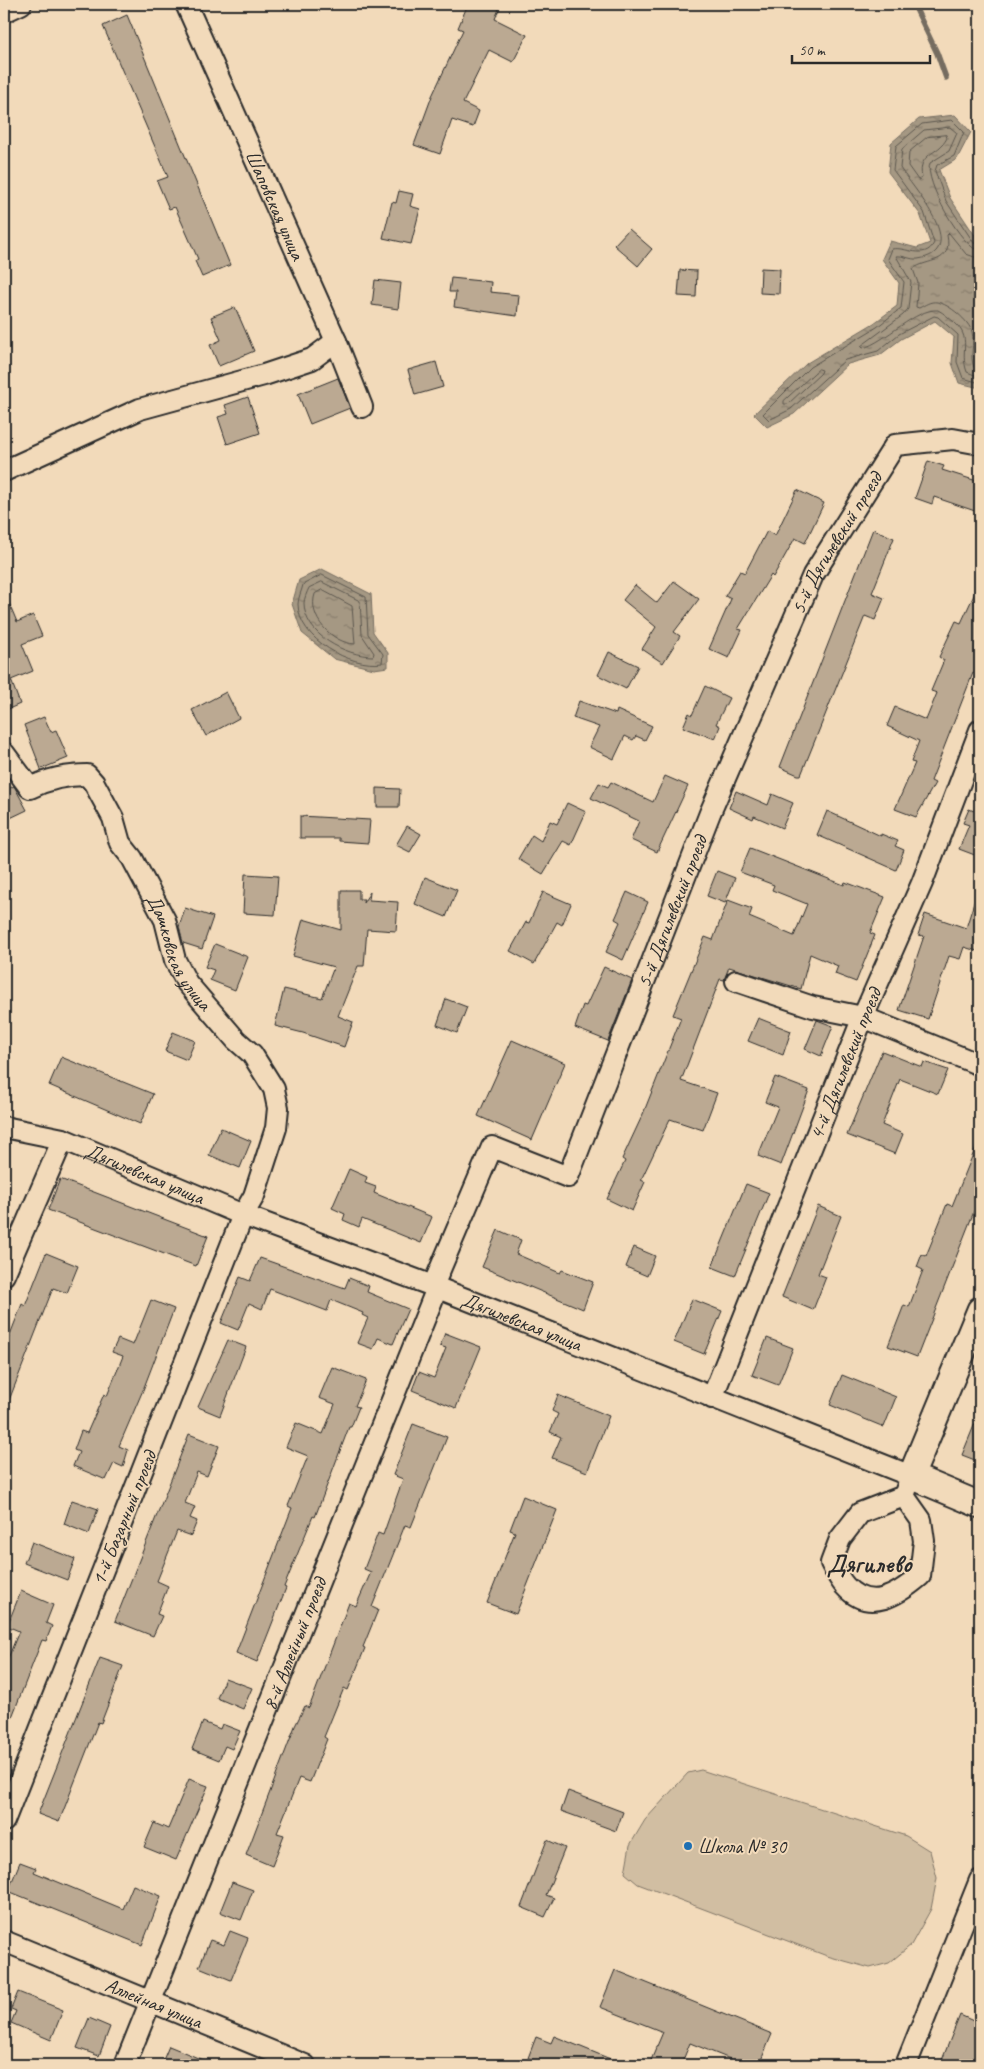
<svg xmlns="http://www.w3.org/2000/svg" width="984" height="2069" font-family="Caveat,sans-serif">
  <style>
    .green { fill: #d1bea2; stroke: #7e7466 }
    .water { fill: url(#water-ripples); stroke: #746c60 }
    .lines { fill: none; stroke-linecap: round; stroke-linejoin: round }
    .shore { stroke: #5c574e; stroke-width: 1 }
    .stream { stroke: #746c60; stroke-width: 5.5 }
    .building { fill: #bba992; stroke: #2b2b2b }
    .minor-casing { stroke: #2b2b2b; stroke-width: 24 }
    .tertiary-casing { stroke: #2b2b2b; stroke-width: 29 }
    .minor { stroke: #f2daba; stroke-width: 20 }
    .tertiary { stroke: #f2daba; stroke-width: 25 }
    .poi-dot { fill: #1f6fb2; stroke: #f2daba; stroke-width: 2 }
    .labels { text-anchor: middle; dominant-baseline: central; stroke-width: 4; stroke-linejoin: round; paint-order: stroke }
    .street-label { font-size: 20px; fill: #2b2b2b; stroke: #f2daba }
    .poi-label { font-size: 20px; fill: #2b2b2b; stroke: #f2daba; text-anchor: start }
    .district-label { font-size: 25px; font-weight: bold; fill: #2b2b2b; stroke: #f2daba }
  </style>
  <defs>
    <pattern id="water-ripples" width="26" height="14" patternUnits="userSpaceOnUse" patternTransform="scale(1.25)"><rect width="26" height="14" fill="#a59883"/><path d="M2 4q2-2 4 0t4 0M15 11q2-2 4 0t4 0" fill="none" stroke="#877c6b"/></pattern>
  </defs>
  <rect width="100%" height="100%" fill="#f2daba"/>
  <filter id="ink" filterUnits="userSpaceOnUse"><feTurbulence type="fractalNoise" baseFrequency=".02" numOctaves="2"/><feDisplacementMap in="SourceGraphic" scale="10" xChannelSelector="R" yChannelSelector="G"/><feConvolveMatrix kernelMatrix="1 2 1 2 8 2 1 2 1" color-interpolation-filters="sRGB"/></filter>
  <g filter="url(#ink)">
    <path class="green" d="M701,1770L906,1836L930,1851L937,1878L931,1909L911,1945L889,1963L870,1968L827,1956L638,1884L625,1873L630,1845L645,1820L688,1773Z"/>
    <path class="water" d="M955,115L971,132L957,159L939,170L950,198L980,243V388L959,383L952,363L954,337L935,321L901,339L880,355L848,364L794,414L767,427L754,414L807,363L874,323L897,306L899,283L882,259L890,241L917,248L930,243L920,214L888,172L891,143L919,119Z
      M322,569L371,594L373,632L388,653V667L374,669L334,659L302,633L292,604L299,580Z"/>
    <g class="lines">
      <path class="shore" d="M946,135L947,138C938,156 917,152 922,178L918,180L908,166L909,152L927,137Z
        M980,245L974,243L946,201L935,171L937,165L954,156L964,132L952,120L922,124L896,146L893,170L924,212L934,243C925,261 905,246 892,249L888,259L904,282L901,308L877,327L810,367L763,414L769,420L791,409L845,360L878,351L899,334L934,316L938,317L958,335L957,362L963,378L980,383
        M980,251C963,250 923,180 930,163L949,151L957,133L950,127L924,130L902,149L900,168C912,187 972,251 918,259C911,260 903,255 896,256L911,282L908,309L903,315L861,346L863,348C885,342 916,308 938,310C944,313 949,318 954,322C973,339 959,350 967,372L980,377
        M980,259L966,254L949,233L947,235C953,265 927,258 913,269L918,283L916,307L919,308C925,305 930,301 937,302C949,304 969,321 972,332C975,344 969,356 974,367L980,369
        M819,369L822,370L821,373L788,404H784V401Z
        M322,575L366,597L368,634L383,654L382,663C351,668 298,639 298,604C298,598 302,590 303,585Z
        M322,582L360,601L362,635L374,653L373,656C346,656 304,635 304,603C304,599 307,592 309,588Z
        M322,590L352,606L355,644C332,643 307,617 315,594Z"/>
      <path class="stream" d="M907,4L915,7L937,53L946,78"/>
    </g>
    <path class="building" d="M468,4H501L495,19L527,35L513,62L489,50L463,103L479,111L473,127L452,120L440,154L414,145L432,96L463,30L458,28Z
      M127,15L230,265L202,277L195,261L198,259L175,207L169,209L157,181L168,177L103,26Z
      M399,191L413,194L410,206L420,209L411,244L383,238L392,202L396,203Z
      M629,229L652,249L638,266L614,245Z
      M761,268L780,269L779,294L760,293Z
      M680,270L697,271L696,297L678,296Z
      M451,278L491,282L490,292L519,295L517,316L454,307L456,292H449Z
      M375,280L401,283L398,309L372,305Z
      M235,307L254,351L219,366L210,345L221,340L211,317Z
      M436,362L443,387L415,395L408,370Z
      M338,378L350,408L310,424L298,394Z
      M248,397L260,433L227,444L218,417L228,414L225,405Z
      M928,461L944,466L942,470L980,482V497L975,511L934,497L932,504L915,498Z
      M797,490L824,503L805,543L795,538L773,577L771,575L738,629L742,630L729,658L709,649L731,599L725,596L740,571L745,573L767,531L775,536Z
      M873,529L894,538L872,593L884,598L875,620L865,616L801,775H798L780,767Z
      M674,581L699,599L674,632L680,636L663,663L642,649L656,627L623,600L635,585L657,603Z
      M980,582V677L973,673L931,781L935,783L916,817L895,809L915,763L911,762L919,741L887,726L895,707L926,720L937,693L931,691L944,660L939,657L956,621L961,623Z
      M4,591L17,622L33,615L42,636L22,644L33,671L11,680L20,704L4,711Z
      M609,652L638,666L626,689L598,675Z
      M705,686L729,698L716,724L720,726L715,739L683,727L689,713L692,715Z
      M226,692L239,718L206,736L192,710Z
      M579,701L616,714L617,710L652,726L645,740L636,736L633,740L625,736L614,759L589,747L599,727L573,718Z
      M44,717L51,732L56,730L68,758L41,769L24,725Z
      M665,776L688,786L657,852L631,840L639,821L591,798L599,783L608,787L611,782L653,802Z
      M14,786L27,810L4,821V791Z
      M377,788L400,789L399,807H377Z
      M736,791L768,805L772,794L793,803L782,828L754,816L753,819L729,808Z
      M980,798V857L959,849L969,825L963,823L969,809L974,811Z
      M567,803L586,812L571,845L563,841L543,874L518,859L532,835L541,841L550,821L557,824Z
      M827,811L881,836V834L898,841L895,846L904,850L896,870L817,835Z
      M300,816L370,820L368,843L339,841V838H300Z
      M407,826L421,834L410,852L396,845Z
      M750,848L844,885L845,882L885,897L870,933L875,935L856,982L835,974L838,966L810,954L801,989L729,967L724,980L720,979L681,1081L717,1093L703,1130L670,1119L641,1180L645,1182L632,1211L607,1199L625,1161L622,1159L643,1114L681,1018L673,1015L705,937L713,940L728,900L752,909L749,917L794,936L807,904L772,890L774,885L740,872Z
      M717,871L735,878L725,903L707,896Z
      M245,874L278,876L275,915L243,913Z
      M425,877L457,890L446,917L415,904Z
      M341,890H359V899H364L363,903L370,892L369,900L398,902L396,931L367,929L364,966H358L338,1016L353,1022L344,1047L303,1033L275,1026L284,989L322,998L334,967L293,956L303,919L341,930Z
      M543,892L571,904L562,925L557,922L534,964L510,951L526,922L529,923Z
      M627,892L648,902L623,960L606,952L620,922L615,919Z
      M977,893H980V952L964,947L960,959L949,956L928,1019L899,1010L924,936L918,935L925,914L966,928Z
      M185,908L213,917L202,949L183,943L179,927Z
      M215,944L248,957L235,990L210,980L214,970L205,967Z
      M604,967L632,980L608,1041L575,1028L583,1005L586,1006Z
      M446,999L467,1007L457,1033L437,1025Z
      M758,1018L791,1031L783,1055L748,1041Z
      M817,1020L833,1026L821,1056L805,1049Z
      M173,1032L195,1041L187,1060L165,1051Z
      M512,1040L565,1063L532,1140L478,1116Z
      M882,1051L922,1067L924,1062L948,1070L938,1094L900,1079L882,1125L903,1134L895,1154L847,1135Z
      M61,1057L153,1094L140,1124L49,1085Z
      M775,1077L809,1090L781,1165L758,1156L778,1107L765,1102Z
      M221,1128L251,1141L240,1168L209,1155Z
      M980,1137V1196L917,1357L888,1346L904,1305L909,1307L923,1270L917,1267L922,1254L926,1256L947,1204L952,1206Z
      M349,1169L367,1177L365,1183L376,1187L374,1193L432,1217L421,1243L362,1219L359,1227L343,1220L345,1214L332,1208Z
      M60,1179L208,1236L196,1266L48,1210Z
      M746,1184L769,1193L735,1276L712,1267Z
      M818,1206L841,1216L818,1274L826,1277L813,1310L782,1297Z
      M498,1230L521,1240L516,1254L560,1273L562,1270L593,1282L583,1309L482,1267Z
      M634,1247L655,1256L647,1276L626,1267Z
      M46,1253L78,1266L67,1293L53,1288L4,1413V1350L22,1304L25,1306Z
      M260,1258L345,1288L349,1278L369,1286L367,1292L408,1309L393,1344L378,1338L373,1349L357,1343L368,1318L362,1315L363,1313L331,1300L327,1311L270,1289L262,1309L249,1303L238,1330L221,1323L240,1277L250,1281Z
      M692,1299L722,1311L704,1354L674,1342Z
      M151,1300L174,1309L143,1390L119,1446L128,1450L123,1467L114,1463L106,1480L73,1466L79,1452L74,1450L81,1431L87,1433L104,1394L107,1396L123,1356L112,1352L118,1339L133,1345Z
      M445,1333L481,1347L456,1408L412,1390L419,1372L434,1378L446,1348L440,1346Z
      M767,1338L793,1348L778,1385L752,1375Z
      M228,1340L246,1347L220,1416L198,1407Z
      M332,1367L366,1380L355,1406L359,1407L351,1427H349L315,1517L313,1516L284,1587L286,1588L257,1662L236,1653L292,1508L288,1506L308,1456L286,1447L296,1423L323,1434L335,1404L319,1398Z
      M842,1375L896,1397L884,1427L830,1405Z
      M558,1395L609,1416L587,1472L552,1458L561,1437L550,1432L558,1414L552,1411Z
      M980,1411V1462L962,1455Z
      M413,1424L447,1437L411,1527L405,1525L372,1607L378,1610L363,1647L365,1648L348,1690L344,1688L324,1737L327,1739L310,1782L299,1778L277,1833L284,1835L272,1866L246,1855L295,1726L305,1706L309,1708L349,1603L356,1606L371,1572L364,1569L378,1533L383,1535L403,1479L393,1475Z
      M189,1434L219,1446L207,1476L197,1472L185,1503L195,1507L190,1518L197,1521L191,1536L177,1531L157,1581L168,1586L157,1614L162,1616L153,1636L115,1621Z
      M523,1496L557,1510L516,1614L487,1603L515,1532L510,1530Z
      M72,1500L98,1509L89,1534L64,1524Z
      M32,1542L75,1559L67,1580L24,1563Z
      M21,1591L53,1605L46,1623L52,1626L46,1641L42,1640L5,1735L4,1668L19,1631L7,1626Z
      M100,1658L123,1666L101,1723L98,1722L59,1822L38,1814Z
      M225,1678L252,1688L243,1709L217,1698Z
      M203,1722L220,1729L222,1724L240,1731L232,1749L225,1746L219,1760L192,1749Z
      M189,1779L208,1786L176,1860L144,1847L154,1823L168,1829Z
      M568,1791L623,1812L616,1831L561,1811Z
      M547,1840L565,1848L546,1895L554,1898L545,1917L521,1907Z
      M20,1862L36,1868L34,1872L123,1909L133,1885L161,1896L142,1945L8,1891Z
      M232,1882L253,1890L241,1920L220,1912Z
      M230,1931L248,1938L231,1980L199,1967L210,1940L224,1945Z
      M615,1970L772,2034L759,2065H745L690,2043L681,2065H649L663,2032L600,2007Z
      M18,1992L63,2010L51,2040L11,2023L16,2011L11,2009Z
      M960,2015L980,2024V2047L973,2065H940Z
      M89,2018L110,2027L99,2056L77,2048Z
      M554,2036L625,2065H546L528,2058L536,2037L551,2043Z
      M169,2046L215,2065H161Z"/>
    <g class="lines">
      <g class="minor-casing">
        <g id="minor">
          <path id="s1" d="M186,4L336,341L362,407"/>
          <path d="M4,12L21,4"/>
          <path d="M4,471L140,409L264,375L312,359L336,341"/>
          <path id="s2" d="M4,753L30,788C48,779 67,775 87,775L94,783L113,818L120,843L132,858L165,920L175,960L187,983L236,1040L252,1054L274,1089L278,1108L276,1128L254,1196L243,1215L4,1821"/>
          <path d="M736,981L813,1007L863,1017L980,1065"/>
          <path id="s3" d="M4,1127L63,1139L243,1215L433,1286L911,1476L904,1496L860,1513L840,1539L831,1563C835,1571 840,1580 845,1586C870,1614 899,1594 920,1576L924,1541L921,1520L904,1496"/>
          <path d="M4,1275L63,1139"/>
          <path id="s4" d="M433,1286L492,1147L568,1177L710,813L813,575L895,445L953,439L980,444"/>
          <path id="s5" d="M712,1398L863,1017L922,883L980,730"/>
          <path id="s6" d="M4,1941L305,2065"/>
          <path id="s7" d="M125,2065L437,1288"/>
          <path d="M906,2065L980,1880"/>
        </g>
      </g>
      <g class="tertiary-casing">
        <path id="tertiary" d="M980,1310L911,1476L980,1505"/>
      </g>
      <use href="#minor" class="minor"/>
      <use href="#tertiary" class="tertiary"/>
    </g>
  </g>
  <circle class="poi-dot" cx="688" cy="1846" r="5"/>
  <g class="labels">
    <g class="street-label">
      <text stroke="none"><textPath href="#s1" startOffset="220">Шаповская улица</textPath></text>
      <text stroke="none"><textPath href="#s4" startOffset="922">5-й Дягилевский проезд</textPath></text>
      <text stroke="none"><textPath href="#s4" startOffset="518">5-й Дягилевский проезд</textPath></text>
      <text stroke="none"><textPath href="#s2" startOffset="304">Дашковская улица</textPath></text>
      <text stroke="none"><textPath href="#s5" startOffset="360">4-й Дягилевский проезд</textPath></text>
      <text stroke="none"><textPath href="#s3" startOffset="149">Дягилевская улица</textPath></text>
      <text stroke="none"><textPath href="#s3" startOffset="554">Дягилевская улица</textPath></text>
      <text transform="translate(124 1518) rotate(-68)">1-й Базарный проезд</text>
      <text stroke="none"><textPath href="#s7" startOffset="454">8-й Аллейный проезд</textPath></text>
      <text stroke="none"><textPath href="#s6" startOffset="162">Аллейная улица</textPath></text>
    </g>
    <g class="poi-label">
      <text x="698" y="1846">Школа № 30</text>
    </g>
    <g class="district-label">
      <text x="869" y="1564">Дягилево</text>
    </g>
  </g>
  <rect width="984" height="2069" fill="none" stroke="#f2daba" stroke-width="20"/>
  <rect x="10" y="10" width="964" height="2049" fill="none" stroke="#2b2b2b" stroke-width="2" filter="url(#ink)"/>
  <path d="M792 55v8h138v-8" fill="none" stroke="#2b2b2b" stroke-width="2.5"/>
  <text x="799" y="55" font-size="15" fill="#2b2b2b" stroke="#f2daba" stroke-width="4" paint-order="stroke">50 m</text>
</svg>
